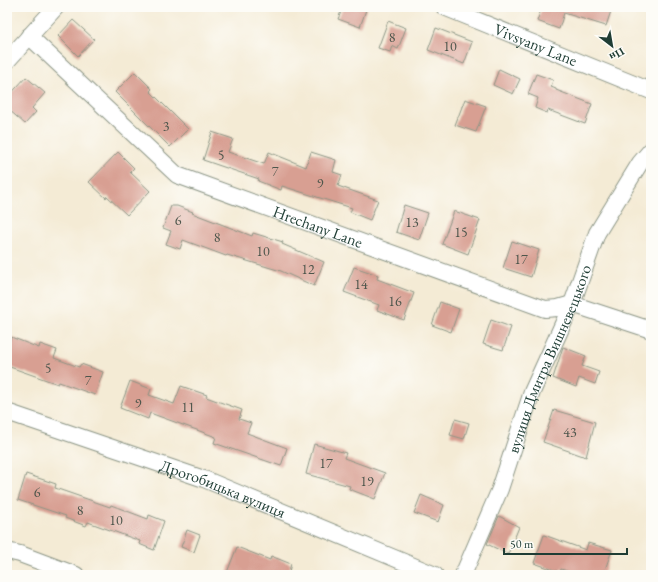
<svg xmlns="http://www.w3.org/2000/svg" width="658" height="582" font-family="'EB Garamond',serif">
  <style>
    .building { fill: #d89f92 }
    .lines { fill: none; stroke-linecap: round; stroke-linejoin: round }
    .minor-casing { stroke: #8a9484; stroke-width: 18 }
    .minor { stroke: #fff; stroke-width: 16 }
    .labels { text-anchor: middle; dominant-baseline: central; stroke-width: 3; stroke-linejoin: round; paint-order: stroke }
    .number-label { font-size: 14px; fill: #4d564c }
    .street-label { font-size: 16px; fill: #1f3d34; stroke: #fdfcf7 }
  </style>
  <rect width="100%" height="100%" fill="#fdfcf7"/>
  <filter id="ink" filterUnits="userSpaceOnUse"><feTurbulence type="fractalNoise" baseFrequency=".025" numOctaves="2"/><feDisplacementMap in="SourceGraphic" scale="8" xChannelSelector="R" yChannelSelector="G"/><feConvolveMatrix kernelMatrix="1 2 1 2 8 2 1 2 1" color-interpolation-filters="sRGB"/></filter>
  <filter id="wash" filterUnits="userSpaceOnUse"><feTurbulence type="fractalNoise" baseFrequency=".012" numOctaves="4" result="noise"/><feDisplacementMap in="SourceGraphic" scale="16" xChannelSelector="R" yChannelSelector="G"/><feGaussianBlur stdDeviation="0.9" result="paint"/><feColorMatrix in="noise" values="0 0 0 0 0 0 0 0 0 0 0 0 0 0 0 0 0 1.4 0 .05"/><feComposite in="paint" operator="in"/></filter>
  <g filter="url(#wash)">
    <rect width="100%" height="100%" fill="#f4ebd5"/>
    <g id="blocks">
      <path class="building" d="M343,7H367L360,27L338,19Z
        M542,7H599L611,11L606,26L564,13L559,29L537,21Z
        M73,20L94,39L78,56L58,36Z
        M388,21L406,28L398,49L392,46L390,52L378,48Z
        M436,28L472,42L464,64L428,50Z
        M499,69L520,79L513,94L493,85Z
        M135,72L152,89L150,91L188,129L170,147L115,92Z
        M536,74L553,80L551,87L556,89V90L592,104L585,124L548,110L547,113L535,108L538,98L528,94Z
        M26,77L45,93L32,108L36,112L25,124L7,108V98Z
        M465,99L486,106L476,132L455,125Z
        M212,132L233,139L228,152L264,164L269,152L306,167L311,152L336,160L333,172L342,175L338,186L378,200L370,220L350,212L352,208L282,186L281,190L258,181L259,179L203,160Z
        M118,152L134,168L130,172L150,191L127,215L107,196L106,198L89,182Z
        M404,205L428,213L419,240L396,232Z
        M171,206H177L193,212L192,213L252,236L253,233L283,242L282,244L324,262L314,286L281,271L227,255L226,256L183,240L180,249L166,244L171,231L163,228Z
        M454,211L480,220L468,254L442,244Z
        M512,241L539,250L531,277L503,268Z
        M354,267L378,275L377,279L414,293L404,320L377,310L379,305L344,292Z
        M440,302L459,309L451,332L432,325Z
        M491,320L511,327L503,350L483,344Z
        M11,337L39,348L40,344L57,350L54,358L79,367L81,364L103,372L95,395L59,382L58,384L7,366V347Z
        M563,347L586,356L582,366L599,372L595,384L579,378L576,387L553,378Z
        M130,381L151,389L149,395L174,404L181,386L207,395L206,397L242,410L239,419L251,423L247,433L287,448L281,466L214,443L216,437L150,413L148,419L120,408Z
        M554,410L595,422L586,457L543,442Z
        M455,419L469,423L464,439L450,435Z
        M314,444L346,453L344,458L385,473L375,499L349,489L350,486L306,474Z
        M26,474L56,484L55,488L110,507L111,505L148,519L149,515L164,521L154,550L139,544L140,541L88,522L86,526L65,518L66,516L18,500Z
        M421,495L444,505L438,522L414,513Z
        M499,516L519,527L508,554L487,544Z
        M187,530L200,535L194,552L181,547Z
        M544,535L586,550L588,543L612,550L603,575H578L561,569L560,572L534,563Z
        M237,547L270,560L271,556L291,564L288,575H226Z"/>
    </g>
  </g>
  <g filter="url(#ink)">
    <use href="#blocks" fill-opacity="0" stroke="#8a9484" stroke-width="1"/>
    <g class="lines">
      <g class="minor-casing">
        <g id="minor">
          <path id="s1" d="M444,7L651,91"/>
          <path id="s2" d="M29,36L177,175L545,309L558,308L572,304L651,330"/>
          <path d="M7,61L56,7"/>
          <path id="s3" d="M7,412L204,479L435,575"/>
          <path d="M7,551L20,554L76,575"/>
          <path id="s4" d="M463,575L500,489L532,392L572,304L597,233L640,163L651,150"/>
        </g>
      </g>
      <use href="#minor" class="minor"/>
    </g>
  </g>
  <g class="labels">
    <g class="number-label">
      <text x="392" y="37">8</text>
      <text x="450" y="46">10</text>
      <text x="166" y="126">3</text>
      <text x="221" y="155">5</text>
      <text x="275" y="171">7</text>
      <text x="320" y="183">9</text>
      <text x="178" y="220">6</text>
      <text x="412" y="222">13</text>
      <text x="461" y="232">15</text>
      <text x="217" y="237">8</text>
      <text x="263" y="251">10</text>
      <text x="521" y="259">17</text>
      <text x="308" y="269">12</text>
      <text x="361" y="284">14</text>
      <text x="395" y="301">16</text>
      <text x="48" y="368">5</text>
      <text x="88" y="380">7</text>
      <text x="138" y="403">9</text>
      <text x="188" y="407">11</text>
      <text x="570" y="432">43</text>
      <text x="326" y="463">17</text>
      <text x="367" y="481">19</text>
      <text x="37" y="492">6</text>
      <text x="80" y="510">8</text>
      <text x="116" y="520">10</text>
    </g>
    <g class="street-label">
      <text stroke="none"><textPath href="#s1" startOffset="99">Vivsyany Lane</textPath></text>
      <text stroke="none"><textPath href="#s2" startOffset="353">Hrechany Lane</textPath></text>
      <text stroke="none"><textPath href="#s4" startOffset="233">вулиця Дмитра Вишневецького</textPath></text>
      <text stroke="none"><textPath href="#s3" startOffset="229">Дрогобицька вулиця</textPath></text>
    </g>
  </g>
  <rect width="658" height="582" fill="none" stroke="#fdfcf7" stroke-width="24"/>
  <g transform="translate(612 46) rotate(149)" stroke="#fdfcf7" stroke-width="3" paint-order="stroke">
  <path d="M0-3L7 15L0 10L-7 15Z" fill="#1f3d34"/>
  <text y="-6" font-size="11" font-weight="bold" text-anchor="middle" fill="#1f3d34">Пн</text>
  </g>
  <path d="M504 548v6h123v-6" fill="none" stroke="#1f3d34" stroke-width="2"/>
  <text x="510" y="548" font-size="12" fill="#1f3d34" stroke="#fdfcf7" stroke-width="3" paint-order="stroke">50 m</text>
</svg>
